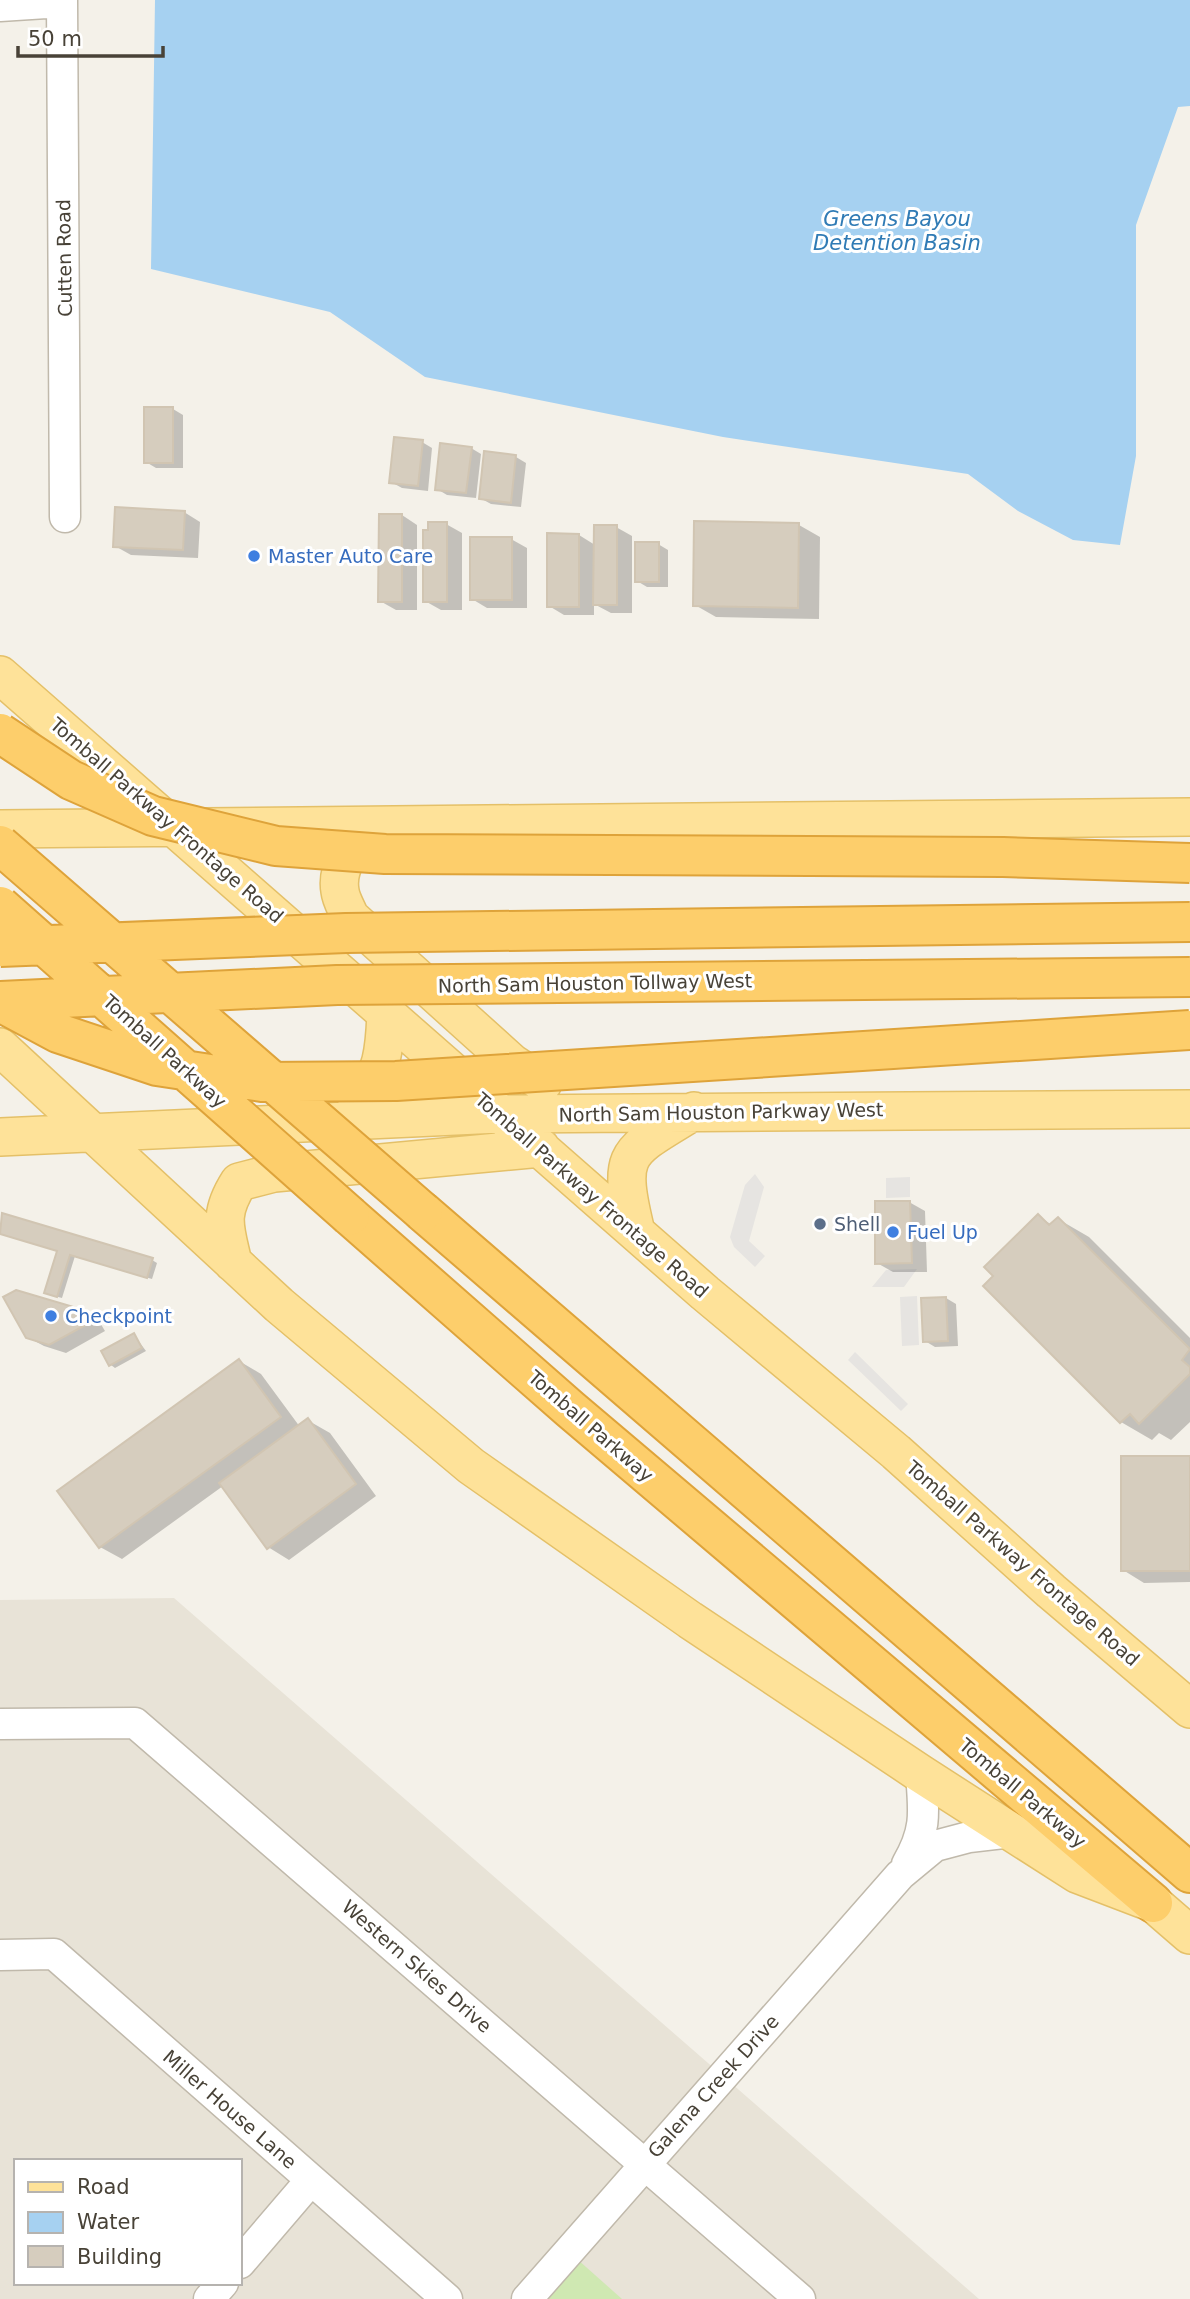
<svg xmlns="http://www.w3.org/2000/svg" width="1190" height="2299" font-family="'DejaVu Sans',sans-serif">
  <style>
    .residential { fill: #e8e3d7; fill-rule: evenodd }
    .green { fill: #cfe8b2 }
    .parking { fill: #e6e4e1 }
    .water { fill: #a6d1f1 }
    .shadow { fill: #0003 }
    .building { fill: #d6cdbe; stroke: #d1c5b2; stroke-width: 2 }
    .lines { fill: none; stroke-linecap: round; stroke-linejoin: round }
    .minor-casing { stroke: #c0b9ab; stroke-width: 33 }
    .major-casing { stroke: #e4c068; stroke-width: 40 }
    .highway-casing { stroke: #dea33a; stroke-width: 42 }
    .minor { stroke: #fff; stroke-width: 30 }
    .major { stroke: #fee299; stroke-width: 37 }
    .highway { stroke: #fdce6b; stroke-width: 38 }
    .highway-bridge-casing { stroke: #dea33a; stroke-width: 42; stroke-linecap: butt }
    .highway-bridge { stroke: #fdce6b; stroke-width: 38 }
    .shop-dot { fill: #3f7fe0; stroke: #fff; stroke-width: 2.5 }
    .service-dot { fill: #5c6f8a; stroke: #fff; stroke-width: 2.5 }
    .labels { text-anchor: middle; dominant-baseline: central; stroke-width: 6; stroke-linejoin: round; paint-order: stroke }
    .street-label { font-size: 19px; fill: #484237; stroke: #fff }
    .shop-label { font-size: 19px; fill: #366cbe; stroke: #fff; text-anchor: start }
    .service-label { font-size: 19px; fill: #4e5e75; stroke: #fff; text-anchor: start }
    .water-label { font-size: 21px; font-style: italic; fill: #307bb5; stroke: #fff }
  </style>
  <rect width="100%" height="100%" fill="#f4f1e9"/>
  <path class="residential" d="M174,1598L979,2299H0V1600ZM16,2161H240V2283H16Z"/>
  <path class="green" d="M577,2259L622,2299H543Z"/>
  <path class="parking" d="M755,1174L764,1187L749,1241L765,1256L755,1267L734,1247L730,1237L745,1185Z
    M910,1177V1197L886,1198V1178Z
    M917,1269L904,1287H872L886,1270Z
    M917,1296L919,1345L902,1346L900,1297Z
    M855,1352L908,1404L901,1411L848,1360Z"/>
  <path class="water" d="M155,0H1190V106L1178,107L1136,225V456L1120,545L1073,540L1018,511L968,474L723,437L425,377L330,312L151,269Z"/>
  <path class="shadow" d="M173,409L183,415V468H156L146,462Z
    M422,442L432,448L428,491L402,488L391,482Z
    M471,448L481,454L476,498L447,495L437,489Z
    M516,457L526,463L521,507L491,504L480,498Z
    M184,512L200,522L198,558L131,555L115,546Z
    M402,515L417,525V610H396L380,601Z
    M446,524L462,533V610H441L425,601Z
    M799,525L820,537L819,619L716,617L695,605Z
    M616,527L632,536V613H611L594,604V615H564L549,606L579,535L595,545Z
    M511,539L527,548V608H487L472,599Z
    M658,544L668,550V587H647L637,581Z
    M909,1202L925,1211L927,1272H893L877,1263Z
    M3,1216L152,1260L157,1263L152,1279L75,1256L62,1298L51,1295L59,1251L0,1233Z
    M1038,1216L1052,1225L1058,1219L1089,1237L1190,1338V1422L1171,1440L1159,1433L1152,1440L1121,1422L986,1286Z
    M946,1298L956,1304L958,1346L935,1347L925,1341Z
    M83,1311L99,1321L105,1331L66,1353L44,1346L27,1337Z
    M134,1335L146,1351L115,1368L111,1365Z
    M239,1361L261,1374L300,1427L309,1421L330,1433L376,1496L289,1560L268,1547L223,1486L122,1559L100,1547L60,1491Z
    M1190,1458V1582L1144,1583L1123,1570Z"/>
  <path class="building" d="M144,407H173V463H144Z
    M394,437L423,440L418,486L389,483Z
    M440,443L472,447L466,493L435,490Z
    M484,451L516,455L511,503L479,499Z
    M115,507L185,511L183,550L113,547Z
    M379,514H402V602H378Z
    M694,521L799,523L798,608L693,606Z
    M428,522H447V602H423V530H428Z
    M594,525H617V605H593Z
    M547,533L579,534V607H547Z
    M470,537H512V600H470Z
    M635,542H659V582H635Z
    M875,1201H910L912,1263L875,1264Z
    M2,1213L153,1258L147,1278L70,1255L57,1297L44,1293L57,1251L0,1234Z
    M1038,1214L1049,1225L1058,1217L1190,1349L1182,1360L1190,1367V1374L1139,1424L1130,1414L1120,1423L983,1286L993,1276L984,1267Z
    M16,1290L84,1310L91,1322L49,1345L26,1338L3,1297Z
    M946,1297L948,1341L923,1342L921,1298Z
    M134,1333L142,1348L109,1366L101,1351Z
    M239,1359L281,1417L99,1548L57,1491Z
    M308,1418L356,1484L267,1549L219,1483Z
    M1121,1456H1190V1571H1121Z"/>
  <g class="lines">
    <g class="minor-casing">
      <path id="minor" d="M62,0L65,517
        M0,6L62,2
        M0,1724L135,1723L800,2299
        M907,1864C927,1830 924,1812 921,1774
        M0,1955L54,1954L447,2299
        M240,2263L311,2180
        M209,2299L223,2283
        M527,2299L900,1875L935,1846L969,1837L1012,1832"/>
    </g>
    <g class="major-casing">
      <path id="major" d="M0,675L705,1293L896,1452L1051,1591L1190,1709
        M0,829L1190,817
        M372,832C352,841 336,869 340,891C341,900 347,909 350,917L512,1063L543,1083
        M0,1047L279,1305L471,1466L690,1620L921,1774L1077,1874L1153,1903L1190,1935
        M357,1103C383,1079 385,1045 386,1011
        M0,1137L499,1114L1190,1109
        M636,1232C616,1150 626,1153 694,1111
        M233,1263C225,1227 218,1215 239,1182L274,1173L541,1148"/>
    </g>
    <g class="highway-casing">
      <path id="highway" d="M423,1212L1190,1873
        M350,1216L570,1409L1153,1903"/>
    </g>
    <use href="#minor" class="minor"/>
    <use href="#major" class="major"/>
    <use href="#highway" class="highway"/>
    <g class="highway-bridge-casing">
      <path id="highway-bridge" d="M0,733L71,780L153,816L276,846L385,854L1003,857L1190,863
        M0,845L423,1212
        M0,906L350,1216
        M0,947L346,933L1190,922
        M0,1001L337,985L1190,977
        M0,1002L58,1033L157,1066L262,1082L396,1081L1190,1030"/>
    </g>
    <use href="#highway-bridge" class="highway-bridge"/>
  </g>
  <g class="shop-dot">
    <circle cx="254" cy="556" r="7"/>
    <circle cx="893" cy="1232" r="7"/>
    <circle cx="51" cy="1316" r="7"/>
  </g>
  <circle class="service-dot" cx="820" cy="1224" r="7"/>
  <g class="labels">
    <g class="street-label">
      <text transform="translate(64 258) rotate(-91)">Cutten Road</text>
      <text transform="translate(167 820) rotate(41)">Tomball Parkway Frontage Road</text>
      <text transform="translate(595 983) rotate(-1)">North Sam Houston Tollway West</text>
      <text transform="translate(165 1051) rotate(42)">Tomball Parkway</text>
      <text transform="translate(721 1112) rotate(-1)">North Sam Houston Parkway West</text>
      <text transform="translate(592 1195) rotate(41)">Tomball Parkway Frontage Road</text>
      <text transform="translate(591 1426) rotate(41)">Tomball Parkway</text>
      <text transform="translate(1023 1563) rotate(41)">Tomball Parkway Frontage Road</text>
      <text transform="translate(1023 1793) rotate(40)">Tomball Parkway</text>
      <text transform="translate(417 1966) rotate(41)">Western Skies Drive</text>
      <text transform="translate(713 2086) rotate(-48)">Galena Creek Drive</text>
      <text transform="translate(230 2109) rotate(41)">Miller House Lane</text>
    </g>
    <g class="shop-label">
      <text x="268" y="556">Master Auto Care</text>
      <text x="907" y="1232">Fuel Up</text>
      <text x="65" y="1316">Checkpoint</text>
    </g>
    <g class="service-label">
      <text x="834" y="1224">Shell</text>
    </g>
    <g class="water-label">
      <text x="897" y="219">Greens Bayou<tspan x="897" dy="24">Detention Basin</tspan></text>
    </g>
  </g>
  <rect x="14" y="2159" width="228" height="126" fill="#ffffff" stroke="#b6b3af" stroke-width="2"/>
  <rect x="28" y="2182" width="35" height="10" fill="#fee299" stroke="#b6b3af" stroke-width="2"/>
  <text x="77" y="2194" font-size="21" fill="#484237">Road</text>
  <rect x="28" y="2212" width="35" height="21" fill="#a6d1f1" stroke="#b6b3af" stroke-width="2"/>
  <text x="77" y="2229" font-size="21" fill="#484237">Water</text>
  <rect x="28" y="2246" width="35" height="21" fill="#d6cdbe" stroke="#b6b3af" stroke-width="2"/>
  <text x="77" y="2264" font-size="21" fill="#484237">Building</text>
  <path d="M18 46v10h145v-10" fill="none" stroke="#484237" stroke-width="3.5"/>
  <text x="28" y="46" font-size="21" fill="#484237" stroke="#ffffff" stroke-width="5" paint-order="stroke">50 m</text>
</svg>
